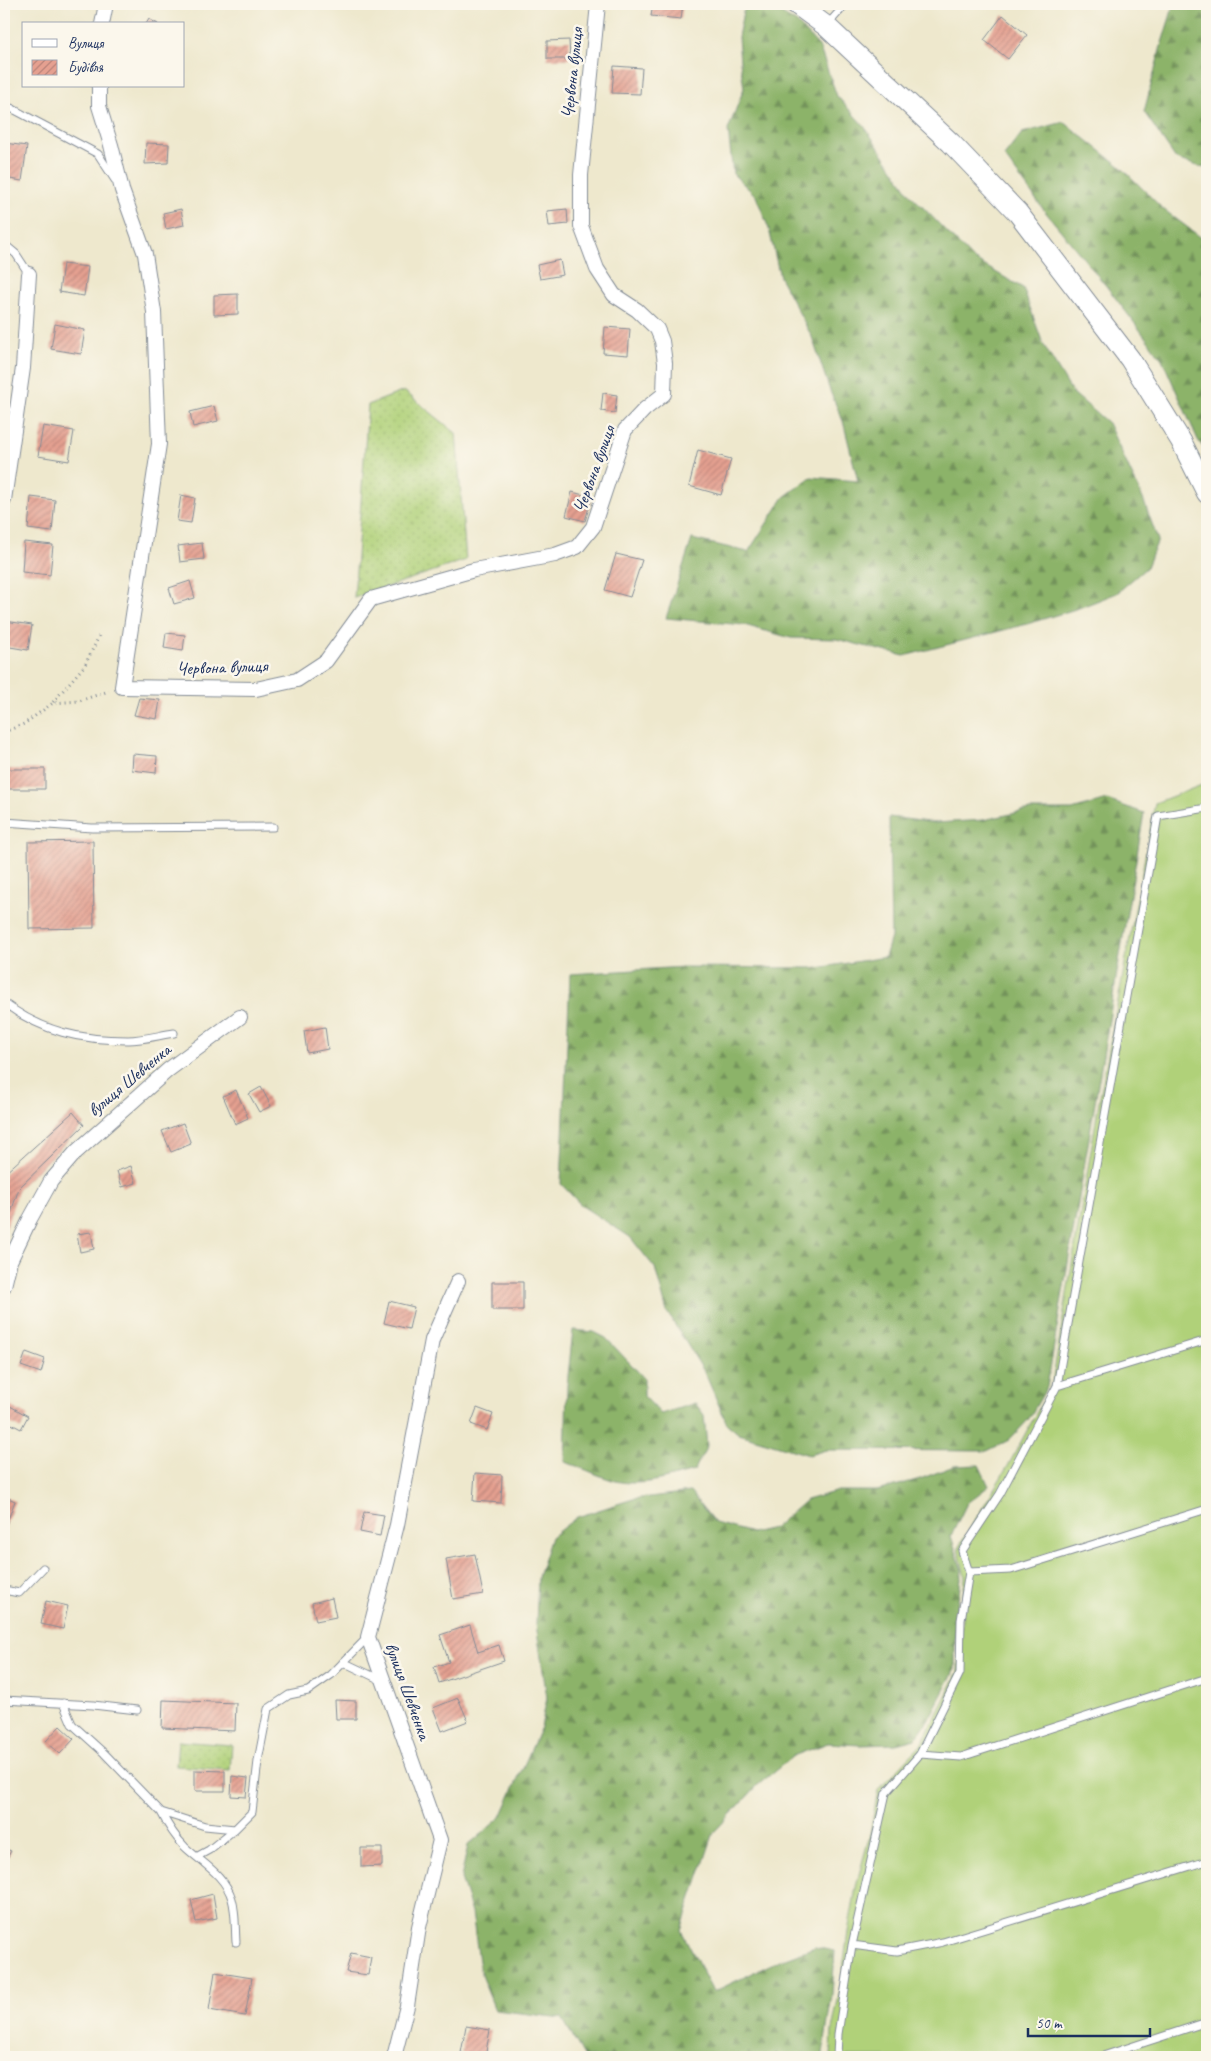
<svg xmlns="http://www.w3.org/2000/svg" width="1211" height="2061" font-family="Caveat,sans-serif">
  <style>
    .grass { fill: url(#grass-dots); stroke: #66806c }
    .forest { fill: url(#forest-firs); stroke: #547164 }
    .garden { fill: #b0d179; stroke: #66806c }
    .building { fill: url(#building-hatch) }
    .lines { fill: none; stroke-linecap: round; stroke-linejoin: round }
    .lane-casing { stroke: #848c96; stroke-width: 9 }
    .street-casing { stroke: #848c96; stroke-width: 16 }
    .secondary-casing { stroke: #848c96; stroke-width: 22 }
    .path { stroke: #848c96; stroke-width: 3; stroke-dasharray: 1 4; stroke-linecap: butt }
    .lane { stroke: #fff; stroke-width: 7 }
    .street { stroke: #fff; stroke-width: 14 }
    .secondary { stroke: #fff; stroke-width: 20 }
    .labels { text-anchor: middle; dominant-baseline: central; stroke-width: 5; stroke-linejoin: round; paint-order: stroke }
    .street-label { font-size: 18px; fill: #1b2f5e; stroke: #fbf7ec }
  </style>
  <defs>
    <pattern id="grass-dots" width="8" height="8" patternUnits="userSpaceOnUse" patternTransform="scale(1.25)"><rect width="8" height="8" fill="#b0d179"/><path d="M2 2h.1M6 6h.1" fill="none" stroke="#97b46b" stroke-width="1.8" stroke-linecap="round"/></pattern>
    <pattern id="forest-firs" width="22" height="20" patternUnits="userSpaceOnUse" patternTransform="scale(1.25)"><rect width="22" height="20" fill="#8cb369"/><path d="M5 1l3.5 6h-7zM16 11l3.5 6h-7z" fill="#72925a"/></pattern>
    <pattern id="building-hatch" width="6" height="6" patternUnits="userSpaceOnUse" patternTransform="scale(1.25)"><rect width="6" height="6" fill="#e5a090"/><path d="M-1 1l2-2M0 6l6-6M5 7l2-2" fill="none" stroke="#b98379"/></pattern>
  </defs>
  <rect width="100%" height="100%" fill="#fbf7ec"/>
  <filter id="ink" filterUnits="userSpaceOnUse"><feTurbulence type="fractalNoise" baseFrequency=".02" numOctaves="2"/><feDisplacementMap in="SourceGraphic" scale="10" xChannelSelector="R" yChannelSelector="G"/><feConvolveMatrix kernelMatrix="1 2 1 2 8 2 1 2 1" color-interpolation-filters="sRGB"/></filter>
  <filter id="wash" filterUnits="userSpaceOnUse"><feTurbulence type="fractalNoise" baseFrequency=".0096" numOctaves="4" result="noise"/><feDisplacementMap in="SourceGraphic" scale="20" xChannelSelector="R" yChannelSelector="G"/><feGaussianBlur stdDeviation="1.12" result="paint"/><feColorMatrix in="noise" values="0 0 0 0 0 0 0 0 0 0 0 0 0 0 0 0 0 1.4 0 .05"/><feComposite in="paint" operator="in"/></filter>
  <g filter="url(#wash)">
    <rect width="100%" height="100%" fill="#eee8cd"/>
    <path class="grass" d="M404,391L456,433L466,560L354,598L368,405Z
      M178,1741L232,1745L230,1770L176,1766Z"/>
    <path class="forest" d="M749,4H766L797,23L819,46L837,96L864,126L910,194L973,259L1023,288L1043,344L1072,392L1108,423L1143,499L1158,540L1147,567L1117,593L1079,608L1027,624L904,656L836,639L791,638L744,625L666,618L692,539L748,552L784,497L811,477L858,481L843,421L830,391L812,337L780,277L769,229L756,196L733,174L728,130L744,88L740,62L738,37L743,12Z
      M1174,4H1207V169L1176,159L1144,112L1161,46Z
      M1064,122L1121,167L1163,209L1207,242V453L1198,440L1162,359L1107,287L1043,209L1004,156L1022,133Z
      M1107,800L1144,813L1047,1387L1028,1420L1009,1440L987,1451L826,1450L809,1455L739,1434L727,1424L705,1373L667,1312L655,1268L630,1237L582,1206L561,1184L570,974L684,967L817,968L885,957L891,937L889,817L936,823L983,820L1030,810H1072Z
      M573,1330L594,1332L606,1338L644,1378V1396L661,1414L695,1403L704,1415L707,1446L694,1471C667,1478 637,1489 609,1479C594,1474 581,1467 565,1462L567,1385Z
      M979,1465L989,1486L967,1503L951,1536L962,1570L955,1625V1669L928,1721L915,1739L896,1744L860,1745L828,1743L793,1756L758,1785L714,1832L681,1930L713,1992L780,1960L815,1947L835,1951L832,1995L823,2054L824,2057H585L562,2018L495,2010L481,1975L472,1913L461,1878L468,1845L501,1817L541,1727L547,1698L536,1624L538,1577L551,1537L577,1517L633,1499L690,1492L715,1523L752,1533L774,1528L806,1500L838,1491H877L920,1479L954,1466Z"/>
    <path class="garden" d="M1207,783V2057H831L832,2030L840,1990L848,1932L857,1882L870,1834L878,1790L921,1745L958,1672L965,1577L958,1548L1008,1466L1052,1384L1098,1108L1155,803Z"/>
    <g id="blocks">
      <path class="building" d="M653,4H683L681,19L651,16Z
        M1003,15L1027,35L1008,59L984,40Z
        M149,19L158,24H146Z
        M569,40L570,59H547V41Z
        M614,66L642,68L640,94L612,93Z
        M4,143L27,146L22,181L4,178Z
        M146,143L169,144L168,163L145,164Z
        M181,209L184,225L166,229L163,213Z
        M567,209L568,224L549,226L547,211Z
        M560,260L563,275L540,279L537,265Z
        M63,264L88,267L84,296L59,292Z
        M238,294V314L214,315V295Z
        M55,324L85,330L81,354L51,349Z
        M605,327L630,329L628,355L603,353Z
        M603,393L617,395L615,413L601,411Z
        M214,406L218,421L193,427L190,412Z
        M43,426L74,431L69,461L38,456Z
        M698,450L731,459L721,495L689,486Z
        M572,492L592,497L585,521L566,516Z
        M181,495L195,498L191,523L177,521Z
        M31,497L55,500L52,532L28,529Z
        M24,542L53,545L50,575L22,572Z
        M202,543L204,559L180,562L178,546Z
        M616,554L642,560L630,597L605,590Z
        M190,581L195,598L174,604L169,588Z
        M5,621L32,625L28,650L4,646Z
        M166,633L185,635L183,651L164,648Z
        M139,698L160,700L157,719L134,715Z
        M133,754L157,756L156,773L132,770Z
        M4,769H45V789H4Z
        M93,841L94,928L29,929L28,842Z
        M325,1027L328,1049L307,1053L304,1031Z
        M261,1087L271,1106L259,1112L249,1094Z
        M236,1090L248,1118L235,1124L223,1096Z
        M73,1112L84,1125L19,1188L4,1234V1174Z
        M183,1123L191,1144L171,1152L162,1131Z
        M131,1166L136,1183L122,1187L117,1171Z
        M91,1232L94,1249L80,1252L77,1234Z
        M492,1282H523V1310H492Z
        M389,1301L414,1307L409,1329L384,1323Z
        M26,1352L45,1359L41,1373L21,1366Z
        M10,1406L28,1416L21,1429L4,1420Z
        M477,1408L493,1414L487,1430L471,1424Z
        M475,1473L502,1475L501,1503L473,1501Z
        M4,1496L15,1501L4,1530Z
        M364,1512L384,1515L380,1536L360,1532Z
        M475,1554L483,1594L453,1599L446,1559Z
        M332,1598L336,1617L316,1621L312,1603Z
        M46,1601L68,1606L63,1629L41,1624Z
        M470,1625L478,1652L499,1645L504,1661L439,1683L434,1667L449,1662L440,1635Z
        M458,1698L468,1721L442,1731L433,1708Z
        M163,1700L236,1703L235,1731L162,1728Z
        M335,1700L356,1701V1719H336Z
        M60,1726L74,1739L60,1754L46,1741Z
        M195,1770L225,1771V1791H195Z
        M232,1776L248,1778L246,1797L231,1796Z
        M4,1848L11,1851L5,1862H4Z
        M361,1848H382V1866L361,1867Z
        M213,1894L217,1918L196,1922L191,1900Z
        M351,1953L371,1957L368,1975L346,1972Z
        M215,1972L252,1978L245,2016L209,2010Z
        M466,2026L490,2030L485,2057L461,2053Z"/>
    </g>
  </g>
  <g filter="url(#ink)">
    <use href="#blocks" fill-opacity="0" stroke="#848c96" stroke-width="1"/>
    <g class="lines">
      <g class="lane-casing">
        <path id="lane" d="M828,24L846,4
          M4,106L11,108L98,154L115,180
          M4,244L16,254L29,274
          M4,822L92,828L273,827
          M4,1003C43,1032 80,1040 128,1040C143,1040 160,1035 174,1033
          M1057,1386L1207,1340
          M969,1572L1011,1570L1207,1509
          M4,1590L19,1593L43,1568
          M343,1662L383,1681
          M4,1700L93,1705L137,1710
          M63,1703L72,1724L104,1753L161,1812L205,1826L235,1829L252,1812L258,1761L268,1709L289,1695L308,1691L331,1675L368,1637
          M920,1754L961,1757L1207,1678
          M161,1812C167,1824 175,1837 185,1847C202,1863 225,1875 232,1899C236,1912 235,1928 236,1942
          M198,1856L209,1850L235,1829
          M852,1945L897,1951L943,1942L1207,1861
          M837,2057L838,2034L852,1945L886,1793L920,1754L960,1673L961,1620L969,1572L962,1551L1000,1494L1057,1386L1158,816L1207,808
          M1100,2057L1207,2022"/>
      </g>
      <g class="street-casing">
        <path id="street" d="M102,24L106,4
          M99,86V106L111,145L122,190L145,254L154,312L159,444L122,687L256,689L297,680L326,661L371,599L474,570L555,555L577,547L593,527L625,430L645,409L664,394L665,363L662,341L657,329L637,310L614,295L597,269L581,226V175L598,4
          M4,500L23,368L29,274
          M4,1286L10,1261L30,1219L51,1181L76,1152L168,1070L240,1017
          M394,2057L407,2006L419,1927L440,1840L368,1637L397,1525L432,1340L458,1281"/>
      </g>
      <g class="secondary-casing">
        <path id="secondary" d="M796,4L826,26L951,143L1018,213L1130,359L1181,441L1207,493"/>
      </g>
      <path class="path" d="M53,702L85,665L100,634
        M4,732L24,724L53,703L79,701L109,691"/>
      <use href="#lane" class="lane"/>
      <use href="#street" class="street"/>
      <use href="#secondary" class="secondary"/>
    </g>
  </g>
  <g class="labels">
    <g class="street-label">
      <text transform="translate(572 73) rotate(-84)">Червона вулиця</text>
      <text transform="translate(594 469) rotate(-70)">Червона вулиця</text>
      <text transform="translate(222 667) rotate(-2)">Червона вулиця</text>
      <text transform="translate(129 1080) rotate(-40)">вулиця Шевченка</text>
      <text transform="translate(408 1691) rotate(70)">вулиця Шевченка</text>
    </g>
  </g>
  <rect width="1211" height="2061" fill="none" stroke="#fbf7ec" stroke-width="20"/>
  <rect x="22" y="22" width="162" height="65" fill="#fbf7ec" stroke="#a1a7b3"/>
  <rect x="32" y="39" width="25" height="8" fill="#ffffff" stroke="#a1a7b3"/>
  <text x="68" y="48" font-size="15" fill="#1b2f5e">Вулиця</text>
  <rect x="32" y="60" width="25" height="15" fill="url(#building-hatch)" stroke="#a1a7b3"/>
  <text x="68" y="72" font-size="15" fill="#1b2f5e">Будівля</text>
  <path d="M1028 2028v8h122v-8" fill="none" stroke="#1b2f5e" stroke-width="2.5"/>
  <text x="1036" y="2028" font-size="15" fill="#1b2f5e" stroke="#fbf7ec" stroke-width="4" paint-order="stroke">50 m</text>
</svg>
